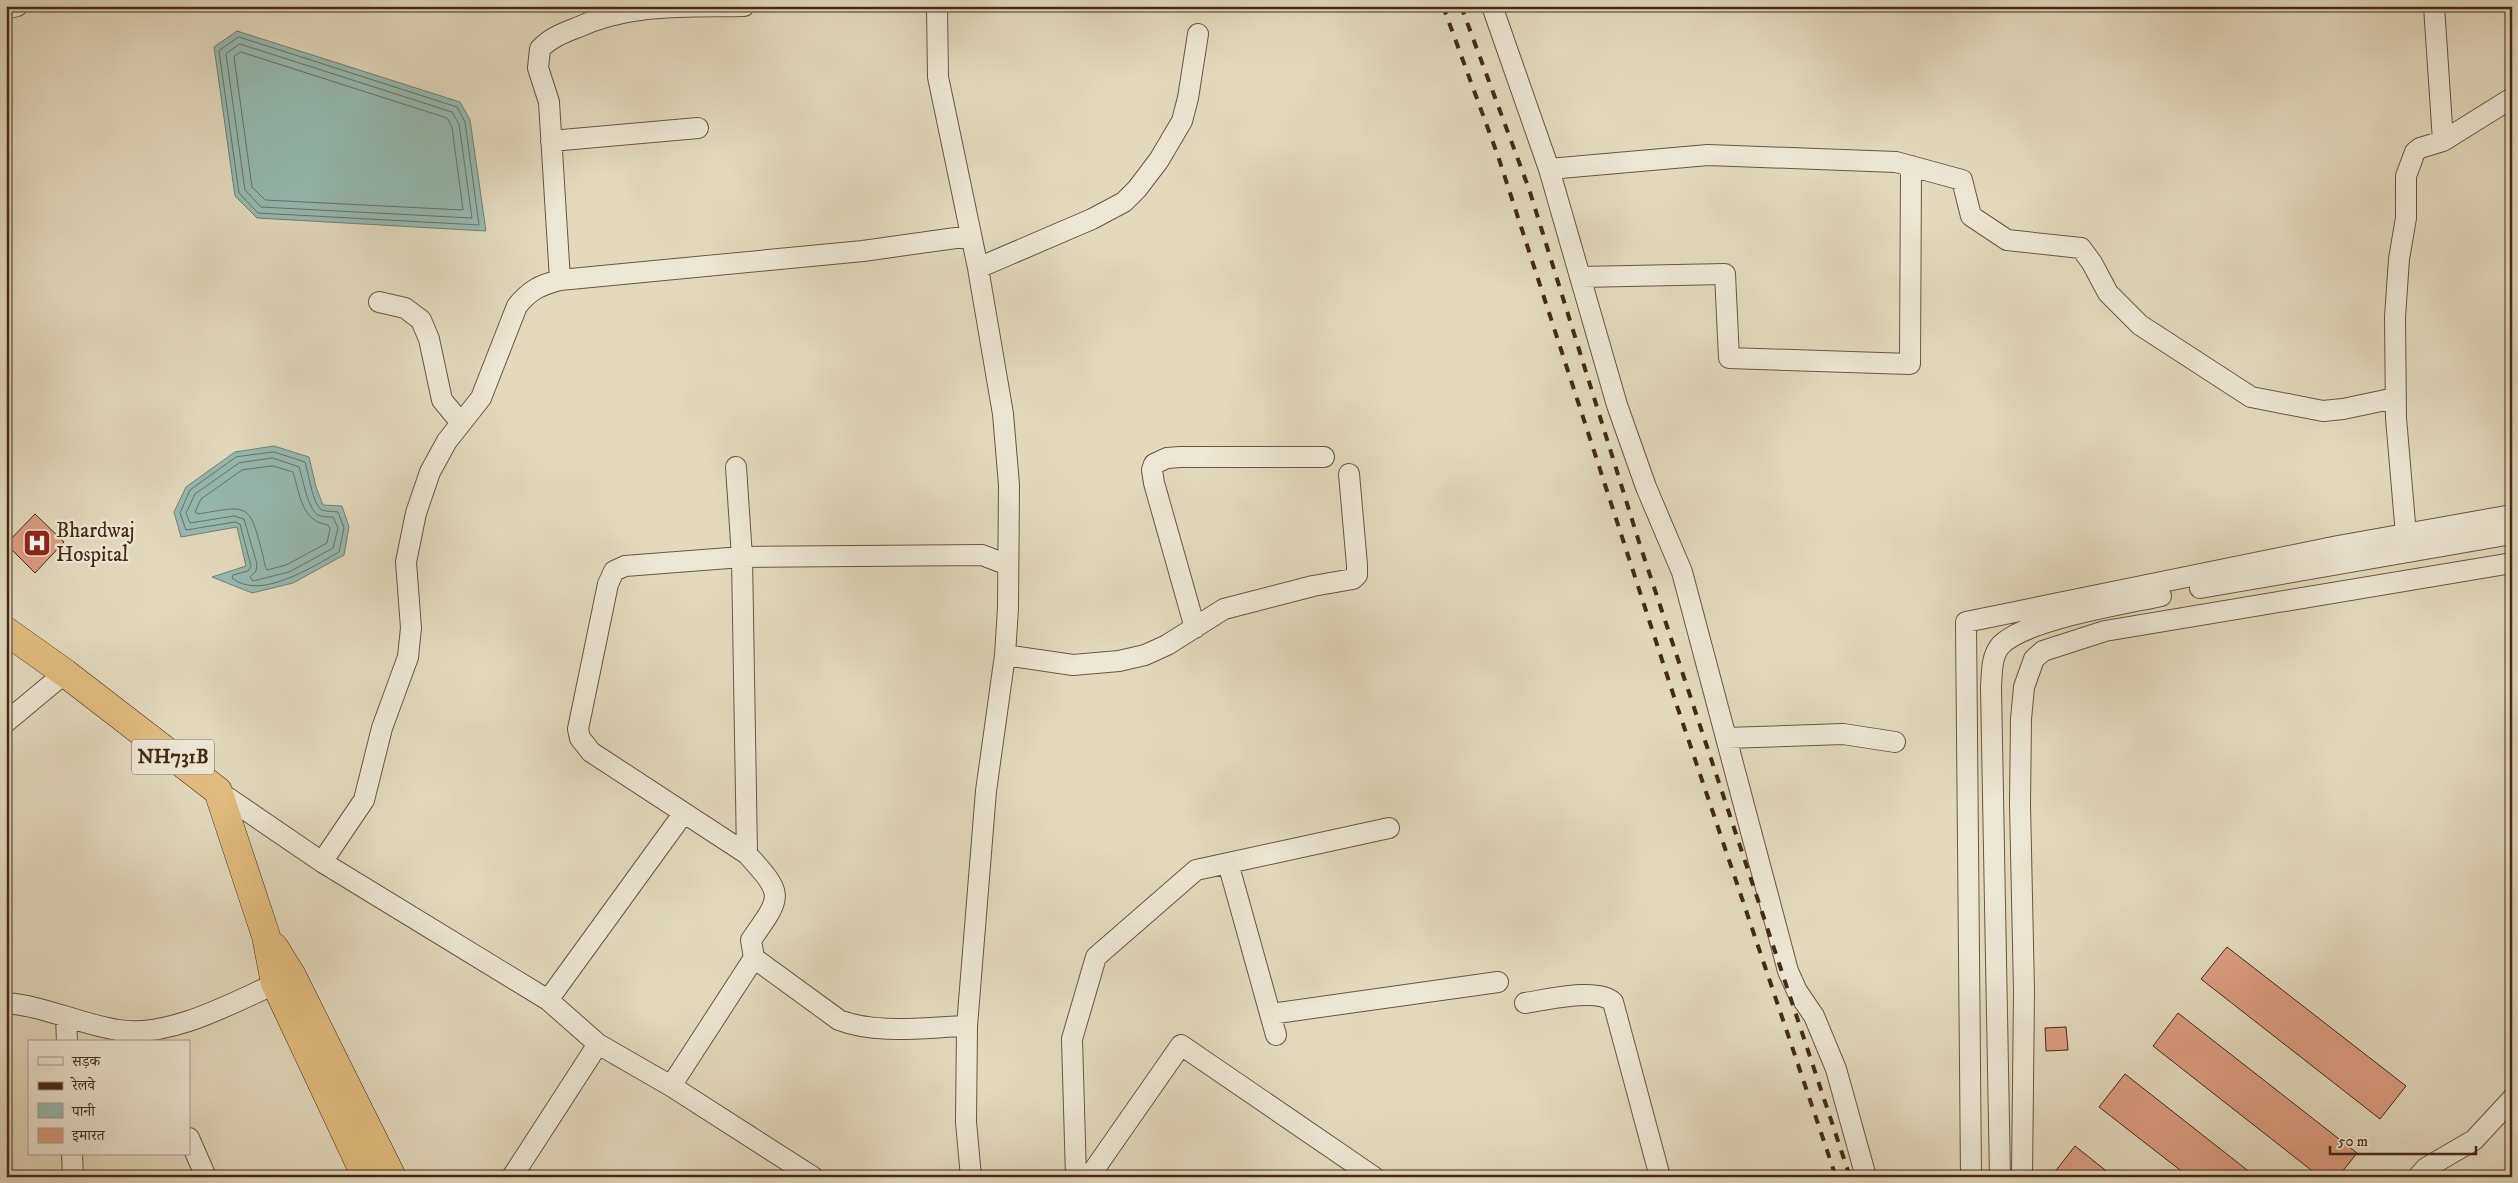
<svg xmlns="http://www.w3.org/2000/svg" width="2518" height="1183" font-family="'IM FELL DW Pica','Noto Serif Devanagari',serif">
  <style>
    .water { fill: #95bab2; stroke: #758073 }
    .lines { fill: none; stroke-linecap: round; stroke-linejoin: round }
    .shore { stroke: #6c7263; stroke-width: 1 }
    .building { fill: #dc9d81; stroke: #442a14 }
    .minor-casing { stroke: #6c563e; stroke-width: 22 }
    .highway-casing { stroke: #442a14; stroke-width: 29 }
    .minor { stroke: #ede7d5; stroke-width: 20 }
    .highway { stroke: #e2bd7f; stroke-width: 28 }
    .rail { stroke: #442a14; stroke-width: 4; stroke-dasharray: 9 9; stroke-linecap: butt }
    .labels { text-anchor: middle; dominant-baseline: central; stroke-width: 5; stroke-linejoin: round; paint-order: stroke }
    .shield { fill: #ede7d5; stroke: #77634e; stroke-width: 1 }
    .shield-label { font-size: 20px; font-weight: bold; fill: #442a14 }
    .poi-label { font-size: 21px; fill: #442a14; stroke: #ede7d5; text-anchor: start }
  </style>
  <rect width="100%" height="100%" fill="#e3dabe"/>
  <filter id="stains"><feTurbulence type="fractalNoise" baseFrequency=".004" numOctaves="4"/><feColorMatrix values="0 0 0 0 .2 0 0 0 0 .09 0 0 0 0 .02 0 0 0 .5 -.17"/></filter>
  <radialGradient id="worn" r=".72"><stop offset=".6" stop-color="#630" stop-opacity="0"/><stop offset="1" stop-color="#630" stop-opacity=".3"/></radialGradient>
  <path class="water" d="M237,31L460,102L470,120L486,231L257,218L235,196L214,47Z
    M274,446L309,457L316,487L323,505L342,506L349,527L344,555L293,583L252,593L212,577L246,566L237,527L181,537L174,512L186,487L235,452Z"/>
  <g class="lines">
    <path class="shore" d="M239,37L457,107L465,122L479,225L258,213L239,193L219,51Z
      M240,44L452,112L459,124L472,218L261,207L245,190L226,54Z
      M241,52L447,118L452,127L463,210L265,200L252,187L234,57Z
      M274,452L305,462C308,471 313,506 322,510C327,512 333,511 338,512L344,528L339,552C312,567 260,601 232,578L233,575L248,571L251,566L240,524L235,522L186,530L180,513L190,490L236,457Z
      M273,458L299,467C303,478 307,508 318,515C322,517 329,517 333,517L338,528L333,548L289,572L253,581L250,577L256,571L257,564L244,519L234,516L190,523L186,513L195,494L239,463Z
      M273,466L293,472C300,494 301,521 328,525L330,529L327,543L286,565L267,570C264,566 264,557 262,552C249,501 247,506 198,514L195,512L201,499L242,470Z"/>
  </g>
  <path class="building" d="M35,514L64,542L35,573L6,544Z
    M2227,947L2406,1086L2380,1119L2201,979Z
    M2178,1013L2357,1153L2338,1177H2320L2153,1046Z
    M2066,1027L2068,1050L2046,1051L2045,1028Z
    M2125,1074L2256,1177H2189L2099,1107Z
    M2075,1146L2114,1177H2051Z"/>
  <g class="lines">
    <g class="minor-casing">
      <path id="minor" d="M937,6L938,77L978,268L1003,414L1009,485L1008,608L1005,655L986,791L967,1026L966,1122L971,1177
        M1492,6L1549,169L1617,405L1646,487L1682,572L1788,971L1797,991L1814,1016L1836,1069L1866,1177
        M6,9L17,6
        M551,141L698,128
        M2443,141L2512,98
        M1549,169L1708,155L1896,162L1962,180L1971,216L2007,240L2081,248L2092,263L2108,293L2140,325L2251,397L2323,411L2343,409L2395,398
        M978,268L1092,219L1124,202L1137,189L1159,160L1182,121L1188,98L1198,34
        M1580,277L1725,274L1729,358L1910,364L1911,166
        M560,280L549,102L538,68L540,49C550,38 563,33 576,28C632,3 684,7 744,6
        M379,302L405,308L421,320L429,339L442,400L461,423
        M736,467L742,557L625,566L614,571L608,584L578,729L580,738L591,752L747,854
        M2406,535L2396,418L2395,317L2399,259L2406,218V176L2415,152L2420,148L2443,141L2434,6
        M2200,588L2512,534
        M1195,628L1154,483L1152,470L1154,464L1167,458L1180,457H1324
        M1005,655L1073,665L1119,661L1145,655L1167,645L1224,609L1313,586L1353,579L1357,575V565L1349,474
        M6,722L65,673
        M1726,738L1843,734L1895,742
        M218,791L322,862L548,1000L598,1044L671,1086L813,1177
        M322,862L364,800L382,728L408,657L411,628L406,562L416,513L430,472L447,441L481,398L517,306C530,290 540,285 560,280L863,251L970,236
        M1228,863L1276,1035
        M548,1000L683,814
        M6,1003C44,1006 80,1024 118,1030C172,1039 239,999 288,978
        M1525,1003C1545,1000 1598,987 1613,1002L1660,1177
        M1270,1014L1498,982
        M66,1017L67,1042
        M967,1026C926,1027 878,1035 839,1020L754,958L751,940C783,895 784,895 747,854L742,557L982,555L1008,565
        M671,1086L754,958
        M189,1138L206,1177
        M72,1154L73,1177
        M512,1177L598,1044
        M1076,1177L1072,1039L1096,957L1196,870L1389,828
        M1089,1177L1181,1045L1374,1177
        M1971,1177L1966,622L2338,546L2512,515
        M2000,1177L1991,687C1992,674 1991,657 2000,646C2023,620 2124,604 2161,596
        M2022,1177L2024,991L2020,804L2021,719L2024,687L2034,659L2043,651L2105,631L2512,563
        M2418,1177L2426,1168L2474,1140L2512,1099"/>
    </g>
    <g class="highway-casing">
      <path id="highway" d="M6,631L65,673L218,791L266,936L275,983L366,1177
        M274,947L292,976L392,1177"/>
    </g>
    <use href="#minor" class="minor"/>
    <use href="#highway" class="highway"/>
    <path class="rail" d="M1443,6L1498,156L1678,709L1836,1177
      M1461,6L1529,189L1639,542L1850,1177"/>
  </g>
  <defs>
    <g id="hospital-square" transform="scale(1.4375)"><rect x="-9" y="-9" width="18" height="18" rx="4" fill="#8f2418" stroke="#ede7d5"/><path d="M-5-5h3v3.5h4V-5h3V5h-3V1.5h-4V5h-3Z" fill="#fff"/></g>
  </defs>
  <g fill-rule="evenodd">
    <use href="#hospital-square" x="37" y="543"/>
  </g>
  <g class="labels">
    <rect class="shield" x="132" y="739.5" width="82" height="35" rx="4"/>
    <g class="shield-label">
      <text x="173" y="757">NH731B</text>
    </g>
    <g class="poi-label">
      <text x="56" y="531">Bhardwaj<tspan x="56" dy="24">Hospital</tspan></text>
    </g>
  </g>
  <rect width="2518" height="1183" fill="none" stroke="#e3dabe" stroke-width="25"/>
  <rect x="8" y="8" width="2503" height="1168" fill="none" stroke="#442a14" stroke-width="2.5"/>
  <rect x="12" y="12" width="2493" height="1158" fill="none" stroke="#442a14"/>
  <rect x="28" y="1040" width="162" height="115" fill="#ede7d5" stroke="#a99b88"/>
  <rect x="38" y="1057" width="25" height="8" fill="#ede7d5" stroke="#a99b88"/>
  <text x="72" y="1066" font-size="15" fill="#442a14">सड़क</text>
  <rect x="38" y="1082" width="25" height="8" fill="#442a14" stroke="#a99b88"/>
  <text x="72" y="1090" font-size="15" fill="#442a14">रेलवे</text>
  <rect x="38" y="1103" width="25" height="15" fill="#95bab2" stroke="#a99b88"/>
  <text x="72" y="1116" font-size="15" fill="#442a14">पानी</text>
  <rect x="38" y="1128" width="25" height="15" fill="#dc9d81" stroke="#a99b88"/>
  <text x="72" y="1140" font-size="15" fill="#442a14">इमारत</text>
  <path d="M2330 1146v8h146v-8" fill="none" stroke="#442a14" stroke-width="2.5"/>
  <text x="2338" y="1146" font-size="15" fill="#442a14" stroke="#ede7d5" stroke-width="4" paint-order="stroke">50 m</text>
  <rect width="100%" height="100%" filter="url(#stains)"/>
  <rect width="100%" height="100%" fill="url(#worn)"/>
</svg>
